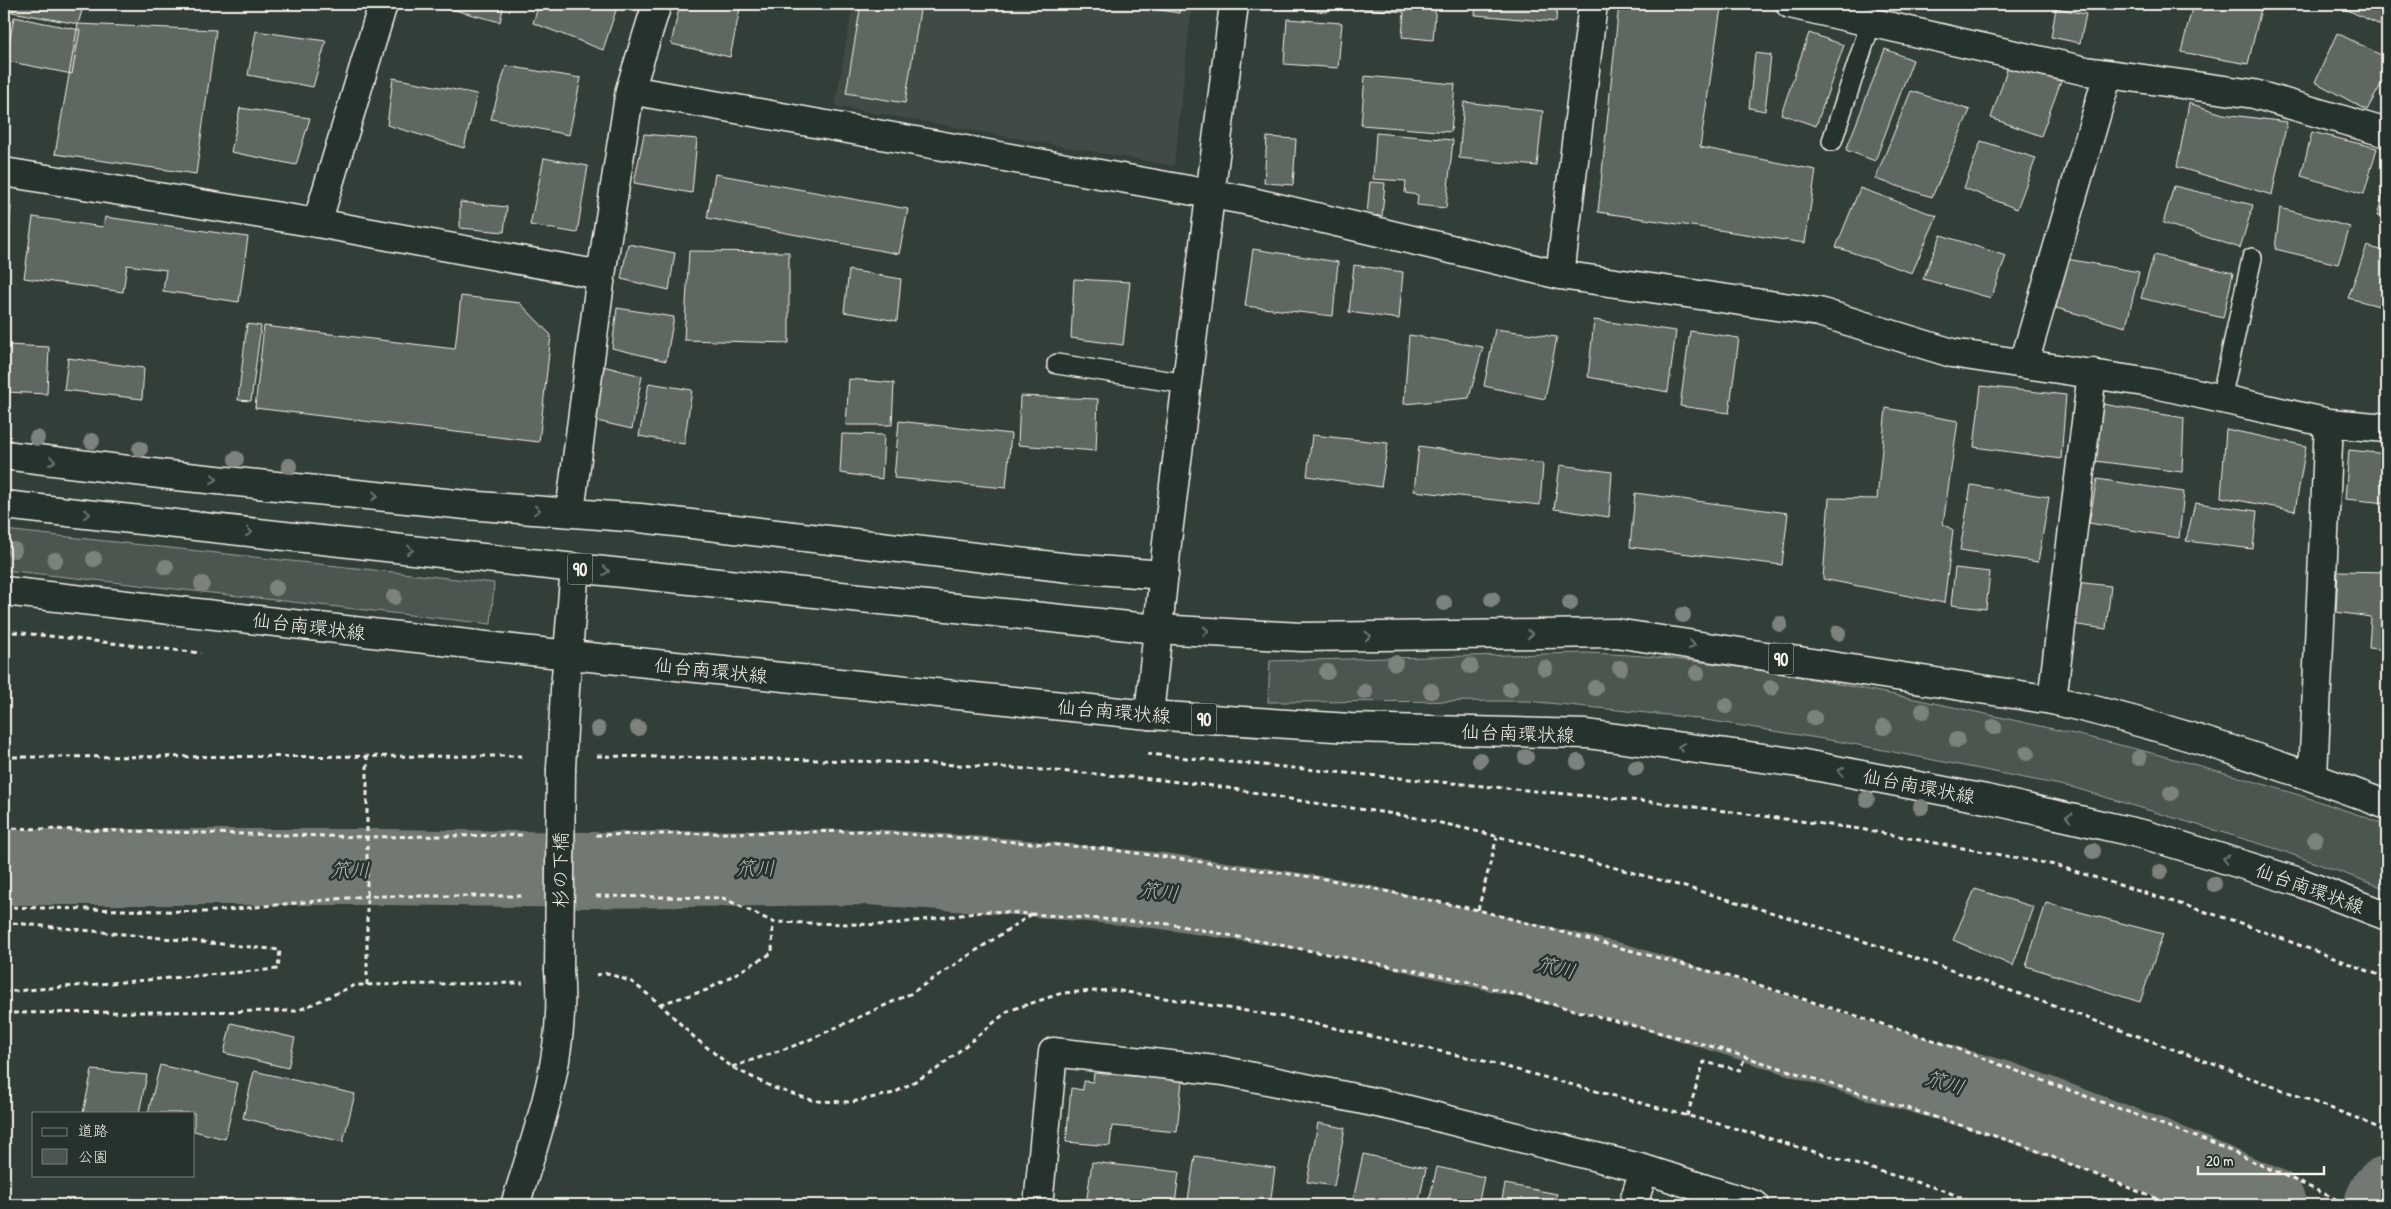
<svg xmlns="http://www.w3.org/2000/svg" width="2391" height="1209" font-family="'Patrick Hand','Klee One',sans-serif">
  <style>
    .built { fill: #404b44 }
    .green { fill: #4c564f; stroke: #a0a49c }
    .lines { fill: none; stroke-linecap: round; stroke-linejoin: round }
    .river { stroke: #727972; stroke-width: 76 }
    .building { fill: #5f6861; stroke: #f4f1e8 }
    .lane-casing { stroke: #f4f1e8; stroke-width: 22 }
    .street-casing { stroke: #f4f1e8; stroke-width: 31 }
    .secondary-casing { stroke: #f4f1e8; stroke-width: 31 }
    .primary-casing { stroke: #f4f1e8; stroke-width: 31 }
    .path { stroke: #f4f1e8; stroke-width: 3; stroke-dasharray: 5 4; stroke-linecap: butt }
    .lane { stroke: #26332d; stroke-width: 19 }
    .street { stroke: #26332d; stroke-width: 28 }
    .secondary { stroke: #26332d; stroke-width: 28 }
    .primary { stroke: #26332d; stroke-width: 28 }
    .secondary-bridge-casing { stroke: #f4f1e8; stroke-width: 31; stroke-linecap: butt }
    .secondary-bridge { stroke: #26332d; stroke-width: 28 }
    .tree { fill: #7c837b }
    .oneway { stroke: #6e766e }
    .labels { text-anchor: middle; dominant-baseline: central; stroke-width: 5; stroke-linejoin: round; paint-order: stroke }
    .shield { fill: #26332d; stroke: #b6b8b0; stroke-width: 1 }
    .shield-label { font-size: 18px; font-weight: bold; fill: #f4f1e8 }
    .street-label { font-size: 19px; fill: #f4f1e8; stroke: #26332d }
    .water-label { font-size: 20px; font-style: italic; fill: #babbb3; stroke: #26332d }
  </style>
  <rect width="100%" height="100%" fill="#323e38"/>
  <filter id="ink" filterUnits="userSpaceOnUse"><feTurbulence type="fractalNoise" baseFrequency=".02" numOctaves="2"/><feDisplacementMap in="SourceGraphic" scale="10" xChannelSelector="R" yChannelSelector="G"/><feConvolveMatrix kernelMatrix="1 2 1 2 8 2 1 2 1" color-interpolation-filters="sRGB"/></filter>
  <g filter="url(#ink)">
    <path class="built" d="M853,4H1192L1174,166L835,106Z"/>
    <path class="green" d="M4,530L494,583L491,624L4,570Z
      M1586,653C1700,656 1817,679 1929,702C2083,734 2239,771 2387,825V889L2277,849L2075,788L1848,743L1687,717L1528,701L1268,702L1270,661Z"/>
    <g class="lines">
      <path class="river" d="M4,867H384L589,870L870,867L1015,877L1163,891L1332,916L1617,981L1866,1060L2005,1100L2150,1154L2268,1205
        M2382,1205L2387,1195"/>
    </g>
    <path class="building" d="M14,4H84L78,24L12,12Z
      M431,4H504L500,22Z
      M539,4H618L603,50L533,23Z
      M680,4H741L730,57L671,44Z
      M861,4H921L905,103L846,93Z
      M1122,4H1181L1179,13Z
      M1287,4H1328L1327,12L1286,8Z
      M1335,4H1436L1433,40L1402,37L1404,12L1335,6Z
      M1476,4H1557L1556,22L1475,15Z
      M1619,4H1694L1721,8L1700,147L1816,170L1805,243L1598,212Z
      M2193,4H2262L2248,64L2181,52Z
      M2336,4H2387V28L2336,5Z
      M2056,8L2086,14L2080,43L2051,37Z
      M14,17L80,30L72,74L6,61Z
      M1287,19L1342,23L1338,68L1284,64Z
      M78,24L216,30L196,174L55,154Z
      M256,31L326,41L313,87L248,75Z
      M1809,33L1844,45L1816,126L1781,114Z
      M2337,33L2387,58V74L2367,110L2315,82Z
      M1885,49L1913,60L1875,161L1846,150Z
      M1755,53L1771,55L1765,111L1749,108Z
      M506,66L581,78L569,135L491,119Z
      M2008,66L2061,81L2041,136L1991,118Z
      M1365,76L1455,84L1451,132L1361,125Z
      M393,78L477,94L464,148L387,125Z
      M1911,91L1970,110L1932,197L1875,179Z
      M1464,102L1543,111L1537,166L1459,158Z
      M2189,103L2223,114L2287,122L2272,195L2177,167Z
      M240,108L310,118L296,165L231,152Z
      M2312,132L2377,148L2364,194L2301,176Z
      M1376,133L1453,140L1446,208L1417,205L1418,195L1405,193L1406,181L1373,179Z
      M644,134L697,139L692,193L634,183Z
      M1267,137L1296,139L1293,185L1264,183Z
      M1981,141L2036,158L2017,209L1964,188Z
      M544,158L588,166L577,233L530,225Z
      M715,174L908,209L899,254L707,218Z
      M2387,180V219L2377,216Z
      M1370,182L1385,183L1382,216L1367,215Z
      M2174,186L2253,205L2240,248L2163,223Z
      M1860,188L1937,216L1912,273L1836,247Z
      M460,202L507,207L504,232L460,228Z
      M4,205L11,206L8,252H4Z
      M2280,208L2350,227L2338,264L2275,249Z
      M33,217L103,227L105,217L248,237L239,302L163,291L166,270L127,265L123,292L24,278Z
      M1941,235L2006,256L1991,298L1923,279Z
      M628,244L675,253L669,290L621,279Z
      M2367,246L2387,252V308L2348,298Z
      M1253,249L1338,262L1333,316L1245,306Z
      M689,251L789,252V343L684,340Z
      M2154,255L2233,273L2223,318L2141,298Z
      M2067,259L2139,272L2126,327L2056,308Z
      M1354,265L1403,272L1399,319L1349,312Z
      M849,270L901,279L897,321L844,312Z
      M1074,279L1130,282L1123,345L1071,338Z
      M461,296L520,303L551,335L539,442L255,408L264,326L455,349Z
      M617,308L674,317L666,361L612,348Z
      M1594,320L1676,331L1668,392L1588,377Z
      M247,324L261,326L251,401L238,400Z
      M1495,329L1557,337L1545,399L1484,386Z
      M1690,331L1739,338L1729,413L1680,406Z
      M1409,335L1483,347L1469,398L1404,404Z
      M8,345L49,347L47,394L5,392Z
      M68,358L144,368L142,399L64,390Z
      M603,366L642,376L632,429L592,420Z
      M849,379L894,383L892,425H846Z
      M649,383L692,390L684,444L639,436Z
      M1981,386L2066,395L2061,459L1974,447Z
      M1020,396L1098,399L1096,451L1018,445Z
      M2103,404L2184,418L2182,472L2095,461Z
      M1886,408L1958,421L1943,524L1953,530L1944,603L1823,579L1829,498L1877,499Z
      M899,421L1011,434L1006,488L894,478Z
      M2226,429L2306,446L2295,511L2221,497Z
      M842,434L884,435L882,479L840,473Z
      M1312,435L1388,443L1381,487L1307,476Z
      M1419,446L1543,464L1540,505L1414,491Z
      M2349,450L2387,454V503L2345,499Z
      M1560,465L1612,472L1609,517L1554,509Z
      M2097,479L2184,492L2179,538L2089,523Z
      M1971,485L2049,497L2038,562L1960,550Z
      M1635,493L1788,513L1782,565L1630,547Z
      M2195,503L2257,511L2253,549L2186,541Z
      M1955,568L1990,572L1986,609L1951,605Z
      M2338,571L2387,572V650L2369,648L2371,617L2336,612Z
      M2076,582L2111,586L2106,629L2071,624Z
      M1975,889L2034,907L2013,966L1953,940Z
      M2046,903L2163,934L2140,1002L2026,966Z
      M231,1023L295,1038L288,1068L224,1053Z
      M160,1065L238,1083L225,1139L194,1131V1113H148Z
      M92,1070L147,1075L139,1113H83Z
      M254,1071L355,1094L343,1142L243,1118Z
      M1094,1073L1182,1080L1177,1132L1112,1126L1110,1146L1066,1142L1071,1088L1083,1090V1081L1093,1082Z
      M1318,1123L1345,1128L1334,1186L1307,1182Z
      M1363,1154L1426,1168L1418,1205H1352Z
      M1195,1156L1275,1168L1270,1205H1220L1188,1200Z
      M1092,1162L1179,1172L1175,1205H1086Z
      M1437,1167L1484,1177L1478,1205H1428Z
      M1505,1184L1557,1194L1554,1205H1501Z
      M1699,1200L1713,1205H1698Z"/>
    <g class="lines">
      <g class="lane-casing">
        <path id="lane" d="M1832,141L1871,22
          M1057,364L1187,384
          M2221,399L2252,258"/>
      </g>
      <g class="street-casing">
        <path id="street" d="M1790,4L2086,71L2254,94L2387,133
          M630,90L1244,200L1560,275L1819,312L1952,353L2151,383L2329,423L2387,428
          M4,172L317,223L601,275
          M317,223L383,4
          M1560,275L1593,4
          M2024,363L2108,74
          M4,455L177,476L466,505L640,518L1070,568L1164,575
          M570,512L601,275L630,90L657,4
          M2052,700L2092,373
          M2313,776L2329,423
          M1644,1169L1755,1205
          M1038,1205L1053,1052L1224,1071L1397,1107L1644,1169L1633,1205"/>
      </g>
      <g class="secondary-casing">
        <path id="secondary" d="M1149,715L1168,533L1234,4
          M561,769L565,689L575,568
          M515,1205C539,1129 567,1052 559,971"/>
      </g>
      <g class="primary-casing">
        <path id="primary" d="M4,505L575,568L1157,629L1302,637L1616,633L2052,700C2166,726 2278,763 2387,805
          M4,591L522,650L1149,715L1350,728L1587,734L1799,763L1986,799L2146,835L2296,881L2387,916"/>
      </g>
      <path class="path" d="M4,631L201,653
        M1147,754L1672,804L1860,829L2055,865L2235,921L2387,978
        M597,756C797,759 998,761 1197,784C1236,788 1275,797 1314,803C1350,808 1387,812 1422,819C1485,832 1546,849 1608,866C1863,933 2112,1025 2359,1119L2387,1132
        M4,757L526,756
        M4,828L367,837L524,835
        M596,835L862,831L1099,848L1326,879L1478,910L1746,981L1936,1041L2215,1144L2349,1205
        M596,896L723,898L773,922L885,925L990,911L1170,924L1453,978L1714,1047L2020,1144L2172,1205
        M4,907L205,912L367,896H525
        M1478,910L1497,837
        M4,922L280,950L278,969L4,992
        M596,975L607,973L632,982L660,1004L695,1038L732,1067L774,1088L815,1101L852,1102L894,1093L937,1069L1008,1011L1062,993L1114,990L1284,1017L1480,1060L1741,1130L1946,1191L1976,1205
        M367,985V756
        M660,1004L707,990L772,953L773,922
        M4,1013L297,1011L355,985L523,983
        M732,1067L802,1043L910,994L1032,914
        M1687,1116L1704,1062L1740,1070L1745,1057"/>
      <use href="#lane" class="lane"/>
      <use href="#street" class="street"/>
      <use href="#secondary" class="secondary"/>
      <use href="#primary" class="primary"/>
      <g class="secondary-bridge-casing">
        <path id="secondary-bridge" d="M559,971L561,769"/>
      </g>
      <use href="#secondary-bridge" class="secondary-bridge"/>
    </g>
    <g class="tree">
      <circle cx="37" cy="438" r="8"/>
      <circle cx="92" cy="441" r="8"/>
      <circle cx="140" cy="449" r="8"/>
      <circle cx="236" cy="459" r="8"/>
      <circle cx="289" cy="466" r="8"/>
      <circle cx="14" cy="550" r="8"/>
      <circle cx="94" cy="559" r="8"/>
      <circle cx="55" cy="560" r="8"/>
      <circle cx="166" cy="567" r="8"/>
      <circle cx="202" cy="584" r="8"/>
      <circle cx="276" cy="588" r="8"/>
      <circle cx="394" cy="597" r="8"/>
      <circle cx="1492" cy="599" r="8"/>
      <circle cx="1444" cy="603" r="8"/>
      <circle cx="1570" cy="603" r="8"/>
      <circle cx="1683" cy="615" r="8"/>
      <circle cx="1780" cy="624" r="8"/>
      <circle cx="1838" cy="633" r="8"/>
      <circle cx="1395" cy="663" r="8"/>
      <circle cx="1470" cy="666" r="8"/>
      <circle cx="1545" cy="668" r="8"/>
      <circle cx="1620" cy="668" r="8"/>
      <circle cx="1327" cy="672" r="8"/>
      <circle cx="1697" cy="673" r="8"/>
      <circle cx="1595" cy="688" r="8"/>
      <circle cx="1771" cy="688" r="8"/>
      <circle cx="1510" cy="689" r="8"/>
      <circle cx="1431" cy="691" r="8"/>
      <circle cx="1365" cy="692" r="8"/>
      <circle cx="1726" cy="706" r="8"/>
      <circle cx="1923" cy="711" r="8"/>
      <circle cx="1814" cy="718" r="8"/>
      <circle cx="1884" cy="727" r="8"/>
      <circle cx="1994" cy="727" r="8"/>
      <circle cx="638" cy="728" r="8"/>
      <circle cx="598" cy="729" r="8"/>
      <circle cx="1957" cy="740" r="8"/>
      <circle cx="2027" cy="753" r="8"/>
      <circle cx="1526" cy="757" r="8"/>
      <circle cx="2139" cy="758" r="8"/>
      <circle cx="1480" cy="760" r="8"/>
      <circle cx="1578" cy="762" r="8"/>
      <circle cx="1636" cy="768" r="8"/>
      <circle cx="2171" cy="793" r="8"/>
      <circle cx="1867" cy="799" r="8"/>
      <circle cx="1921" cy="807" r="8"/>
      <circle cx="2315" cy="839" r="8"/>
      <circle cx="2093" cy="851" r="8"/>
      <circle cx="2160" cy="872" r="8"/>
      <circle cx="2214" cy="884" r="8"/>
    </g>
    <defs><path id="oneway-chevron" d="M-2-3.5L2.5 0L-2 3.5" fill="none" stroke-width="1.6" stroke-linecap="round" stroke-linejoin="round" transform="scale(1.25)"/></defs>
    <g class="oneway">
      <use href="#oneway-chevron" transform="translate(52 461) rotate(7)"/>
      <use href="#oneway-chevron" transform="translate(214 479) rotate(6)"/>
      <use href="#oneway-chevron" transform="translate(375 496) rotate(6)"/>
      <use href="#oneway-chevron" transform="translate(537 510) rotate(4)"/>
      <use href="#oneway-chevron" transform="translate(87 514) rotate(6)"/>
      <use href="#oneway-chevron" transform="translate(249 532) rotate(6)"/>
      <use href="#oneway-chevron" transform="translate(410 550) rotate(6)"/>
      <use href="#oneway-chevron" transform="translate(606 571) rotate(6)"/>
      <use href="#oneway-chevron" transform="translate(1206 631) rotate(3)"/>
      <use href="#oneway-chevron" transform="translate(1530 634) rotate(-1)"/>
      <use href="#oneway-chevron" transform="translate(1368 636) rotate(-1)"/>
      <use href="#oneway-chevron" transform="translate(1692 645) rotate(9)"/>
      <use href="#oneway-chevron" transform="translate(1681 747) rotate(-172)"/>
      <use href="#oneway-chevron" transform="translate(1841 771) rotate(-169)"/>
      <use href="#oneway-chevron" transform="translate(2069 817) rotate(-167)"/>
      <use href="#oneway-chevron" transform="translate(2226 859) rotate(-163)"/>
    </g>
  </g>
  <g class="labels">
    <g class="shield">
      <rect x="567.5" y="553.5" width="25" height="31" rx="4"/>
      <rect x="1768.5" y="643.5" width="25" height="31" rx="4"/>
      <rect x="1191.5" y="703.5" width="25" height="31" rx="4"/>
    </g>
    <g class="shield-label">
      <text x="580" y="569">90</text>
      <text x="1781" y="659">90</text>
      <text x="1204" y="719">90</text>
    </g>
    <g class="street-label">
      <text transform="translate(309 626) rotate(7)">仙台南環状線</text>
      <text transform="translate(711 670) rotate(6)">仙台南環状線</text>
      <text transform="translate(1114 711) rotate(5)">仙台南環状線</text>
      <text transform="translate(1518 733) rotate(2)">仙台南環状線</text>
      <text transform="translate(1919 786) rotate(11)">仙台南環状線</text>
      <text transform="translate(560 870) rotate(-90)">杉の下橋</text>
      <text transform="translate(2310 888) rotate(20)">仙台南環状線</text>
    </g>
    <g class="water-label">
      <text transform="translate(755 868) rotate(-1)">笊川</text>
      <text x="350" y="869">笊川</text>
      <text transform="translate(1159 891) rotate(6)">笊川</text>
      <text transform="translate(1556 967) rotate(13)">笊川</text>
      <text transform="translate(1945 1082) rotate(16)">笊川</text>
    </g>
  </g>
  <rect width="2391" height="1209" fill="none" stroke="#26332d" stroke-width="20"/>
  <rect x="10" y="10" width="2371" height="1189" fill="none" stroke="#f4f1e8" stroke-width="2" filter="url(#ink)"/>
  <rect x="32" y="1112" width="162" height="65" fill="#26332d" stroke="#787f78"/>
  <rect x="42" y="1128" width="25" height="8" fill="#26332d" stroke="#787f78"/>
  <text x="78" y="1136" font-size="15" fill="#f4f1e8">道路</text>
  <rect x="42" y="1149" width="25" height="15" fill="#4c564f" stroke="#787f78"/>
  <text x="78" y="1162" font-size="15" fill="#f4f1e8">公園</text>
  <path d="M2198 1166v8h126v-8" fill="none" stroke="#f4f1e8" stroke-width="2.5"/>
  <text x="2206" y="1166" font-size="15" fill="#f4f1e8" stroke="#26332d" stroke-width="4" paint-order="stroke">20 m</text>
</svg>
